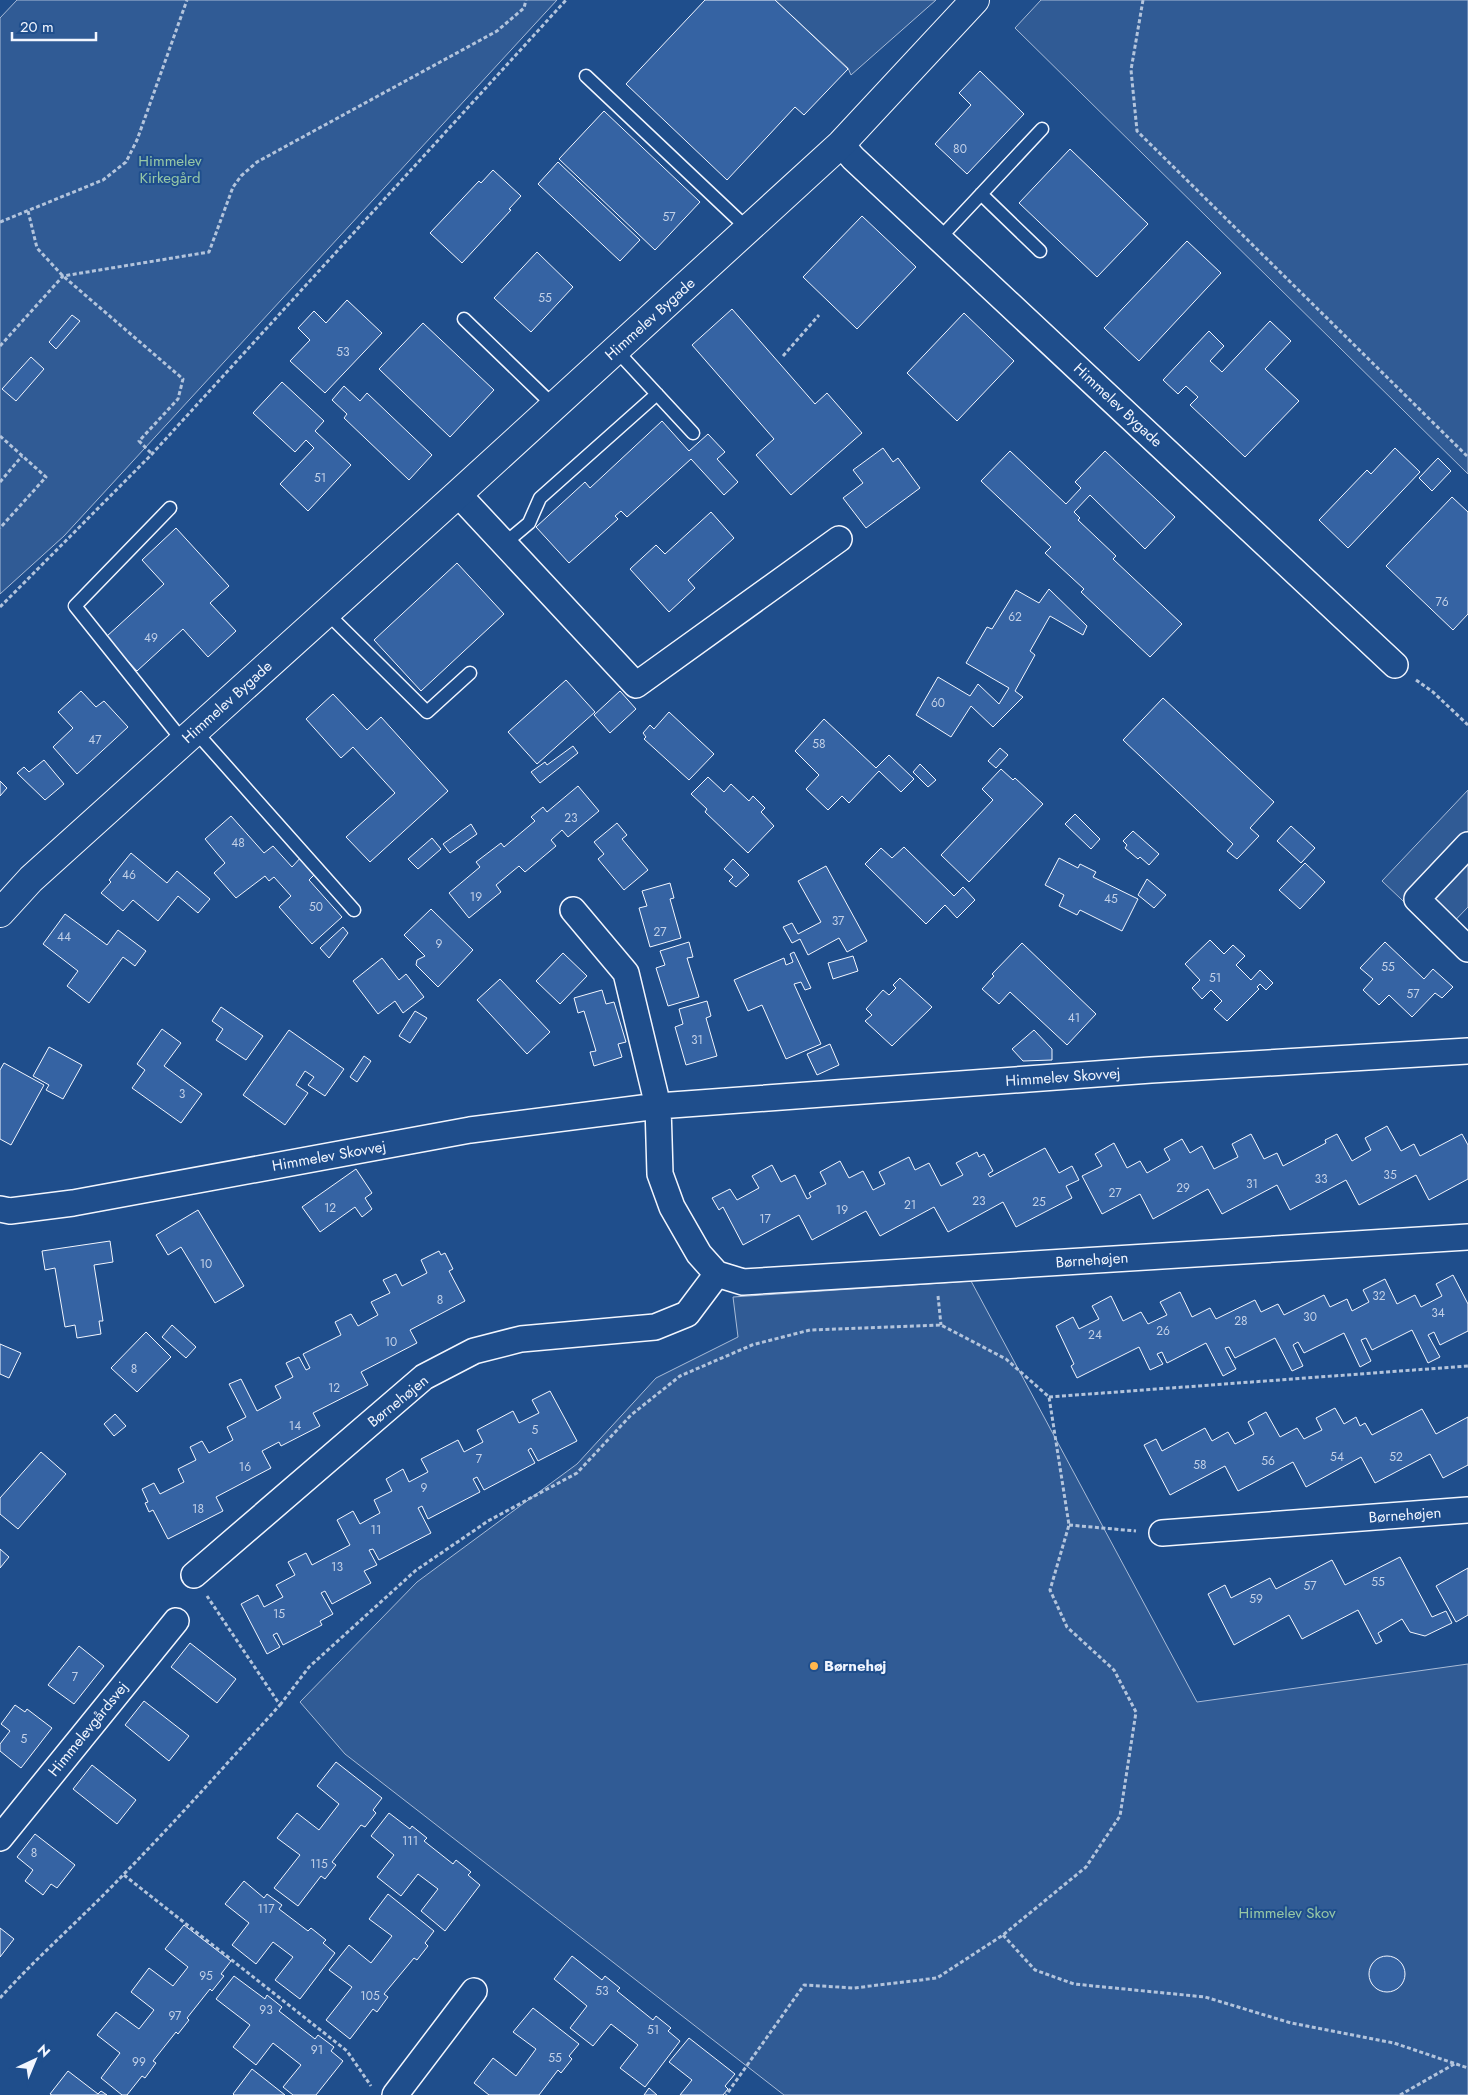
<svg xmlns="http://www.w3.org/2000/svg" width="1468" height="2095" font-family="Jost,sans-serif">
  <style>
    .built { fill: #305b95; stroke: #a8bbd7 }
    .building { fill: #3563a3; stroke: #f2f6ff }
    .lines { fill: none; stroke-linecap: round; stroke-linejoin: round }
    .service-casing { stroke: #f2f6ff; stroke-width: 15 }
    .minor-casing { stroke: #f2f6ff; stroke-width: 28 }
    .tertiary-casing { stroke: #f2f6ff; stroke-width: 30 }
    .path { stroke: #b3c4dc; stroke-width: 3; stroke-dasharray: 4 2.5; stroke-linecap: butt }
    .service { stroke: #1f4e8c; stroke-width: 12 }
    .minor { stroke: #1f4e8c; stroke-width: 25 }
    .tertiary { stroke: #1f4e8c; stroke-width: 28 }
    .poi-dot { fill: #ffb74d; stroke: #1f4e8c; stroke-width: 2 }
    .labels { text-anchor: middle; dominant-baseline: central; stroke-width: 4; stroke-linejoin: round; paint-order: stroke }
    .number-label { font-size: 12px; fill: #c3d1e8 }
    .park-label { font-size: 15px; fill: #97c8a6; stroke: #1f4e8c }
    .street-label { font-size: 15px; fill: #f2f6ff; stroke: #1f4e8c }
    .poi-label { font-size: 15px; font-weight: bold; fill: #f2f6ff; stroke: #1f4e8c; text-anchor: start }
  </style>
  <rect width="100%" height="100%" fill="#1f4e8c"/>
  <path class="built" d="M17,0H557L64,536L0,594V18Z
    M775,0H936L851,75L848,68Z
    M1041,0H1468V474L1015,28Z
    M1468,790V907L1440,936L1382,881Z
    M971,1281L1197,1702L1468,1664V2095H784L345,1754L300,1702L417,1582L577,1464L656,1378L738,1337L733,1297Z"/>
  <path class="building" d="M705,0H775L848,69L804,115L795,107L727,180L626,84Z
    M980,71L1024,114L967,174L935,144L971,105L959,93Z
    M604,111L700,202L655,250L559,159Z
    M1070,149L1148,224L1097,277L1019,203Z
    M558,162L640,240L620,261L538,184Z
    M493,170L521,196L509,209L511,210L462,263L430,233L479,181L481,183Z
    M862,216L916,267L857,329L803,277Z
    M1187,241L1221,273L1139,361L1104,328Z
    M537,252L573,287L531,332L494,298Z
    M347,300L382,333L325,393L290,361L310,340L298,328L314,311L326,323Z
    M732,309L815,404L827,393L862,433L791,495L756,455L774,439L692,345Z
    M964,313L1014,361L957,421L907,373Z
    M72,315L80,321L56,349L49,342Z
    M1270,321L1291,341L1265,369L1299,401L1245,457L1190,405L1198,397L1186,386L1178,394L1163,380L1209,331L1224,346L1210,361L1222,372Z
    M423,323L494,390L450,437L379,369Z
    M31,357L44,369L16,401L2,389Z
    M282,382L324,421L315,431L351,465L308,511L280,484L314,448L306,440L295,452L253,413Z
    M344,386L360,401L367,393L432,455L409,480L344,418L347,414L332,400Z
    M662,421L689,451L708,434L725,452L717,459L738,482L724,495L691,459L627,517L621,511L615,516L618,519L569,563L536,527L585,482L590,488Z
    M883,448L893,462L898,458L920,488L866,528L843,498L863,483L853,470Z
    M1395,448L1420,472L1348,548L1319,520L1367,470L1371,474Z
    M1010,451L1066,504L1081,488L1075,482L1105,451L1175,517L1145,549L1090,495L1074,512L1080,518L1078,520L1116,556L1113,559L1182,624L1150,657L1081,592L1084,589L1045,553L1051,547L981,481Z
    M1438,458L1451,471L1432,491L1419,478Z
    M1452,497L1468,512V614L1453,630L1386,566Z
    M711,512L734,538L688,580L695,588L669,612L630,569L656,545L665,554Z
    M176,528L229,586L210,603L236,631L208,657L183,629L137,671L106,637L164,584L142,560Z
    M457,563L504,614L421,691L374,640Z
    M1049,589L1087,626L1083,635L1050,616L1030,651L1035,655L1015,691L1023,697L993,727L971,706L951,737L916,715L938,677L970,696L978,684L999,704L1009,688L966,663L987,627L992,629L1016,590L1039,603Z
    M566,680L595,712L537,764L508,732Z
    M81,691L96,707L104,701L128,727L77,774L53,747L73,728L58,712Z
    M620,691L636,709L610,733L594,715Z
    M333,694L367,730L381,717L448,791L370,862L346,837L395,793L353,747L341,758L306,719Z
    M1163,698L1274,802L1250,828L1259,836L1237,859L1227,851L1233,844L1123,740Z
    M669,712L714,754L689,780L644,739L646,737L643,733L650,725L654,729Z
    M824,719L876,768L889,755L914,779L901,792L879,771L849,803L842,796L828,810L806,789L819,775L795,751Z
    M573,746L578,753L540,783L531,772L545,762L547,765Z
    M1000,748L1008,755L996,768L988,761Z
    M44,760L64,784L45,800L17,773L24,767L29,772Z
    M920,764L936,780L928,787L913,772Z
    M1001,769L1013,780L1015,778L1043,804L969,882L941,855L993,800L982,789Z
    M708,777L724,792L731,784L749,801L753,796L765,808L761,812L774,826L748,853L705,812L707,809L691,794Z
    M0,781L7,788L0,796Z
    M578,786L599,811L568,837L562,830L551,840L556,846L525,872L519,866L496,885L501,892L469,918L449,893L480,867L476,862L501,843L504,847L535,821L531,817L543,807L547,812Z
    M1075,814L1100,839L1091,849L1065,824Z
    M231,816L264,853L273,846L292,867L303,855L317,872L309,880L342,917L312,944L279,907L291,896L274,877L269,881L265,876L236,898L214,873L225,863L205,839Z
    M617,823L627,835L622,839L648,870L624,890L598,859L604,854L594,842Z
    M471,824L477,834L450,853L443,844Z
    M1291,826L1315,848L1301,863L1277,841Z
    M1133,831L1159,854L1149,865L1140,857L1138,859L1125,848L1127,845L1123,841Z
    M432,838L441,849L418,869L408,859Z
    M904,847L954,896L963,887L975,900L957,918L945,905L926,924L865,864L881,848L892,858Z
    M131,853L167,883L177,871L210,899L198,913L178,896L158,921L133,900L123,911L101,893L111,882L109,880Z
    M1059,858L1078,868L1080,864L1096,872L1093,877L1138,899L1122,931L1080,910L1077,915L1059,906L1064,895L1045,885Z
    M733,859L749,875L736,887L729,881L733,877L724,869Z
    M1305,863L1325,882L1300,909L1279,890Z
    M826,866L867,941L847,952L839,938L808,955L800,939L792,943L783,927L792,923L798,934L821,922L798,881Z
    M1147,879L1166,895L1154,908L1138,895Z
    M670,883L674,898L670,899L681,938L650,947L639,908L647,906L642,891Z
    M431,909L473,950L438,987L416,965L417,960L425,956L404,935Z
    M65,914L107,945L118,930L146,951L135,966L123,957L89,1003L67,986L78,971L43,944Z
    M343,927L348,933L329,958L320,948Z
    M1210,940L1224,954L1233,945L1245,956L1236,965L1251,980L1260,970L1273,983L1266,990L1260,984L1257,987L1259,989L1227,1021L1214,1009L1222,1001L1211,990L1202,999L1192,988L1200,980L1185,964Z
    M689,942L693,957L687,958L699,997L668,1006L656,968L665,965L660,951Z
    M1385,942L1424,979L1433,969L1453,987L1442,998L1435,993L1412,1017L1389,995L1379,1005L1363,990L1373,979L1360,968Z
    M1022,943L1096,1014L1067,1045L1010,992L999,1004L982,989L994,976L992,974Z
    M794,952L811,988L805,990L801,982L794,984L821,1044L786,1059L762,1005L748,1011L734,980L784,958L786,965L793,962L790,954Z
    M563,953L587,976L560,1004L536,981Z
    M853,956L858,971L833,979L828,963Z
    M382,958L399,980L406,974L424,997L403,1013L395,1001L378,1014L353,981Z
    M900,978L932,1007L892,1046L865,1021L872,1015L866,1009L883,990L889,995L896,988L893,985Z
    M500,979L550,1032L527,1054L477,1000Z
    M602,990L606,1004L614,1002L626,1042L618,1044L622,1057L594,1066L590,1052L596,1051L584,1011L578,1013L574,998Z
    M707,1001L711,1016L706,1018L717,1056L686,1065L675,1027L683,1024L679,1009Z
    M221,1007L263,1036L246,1060L216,1040L223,1029L212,1021Z
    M415,1011L427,1018L410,1043L399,1036Z
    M162,1029L181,1043L164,1066L202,1094L181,1123L132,1088L145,1070L137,1064Z
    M289,1030L344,1069L325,1096L308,1085L314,1077L305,1071L296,1085L308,1093L285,1125L243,1095Z
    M1034,1030L1052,1049V1060L1023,1061L1012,1049Z
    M830,1044L839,1065L817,1075L807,1054Z
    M49,1047L82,1065L63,1099L46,1090L49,1085L33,1076Z
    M364,1056L371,1061L357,1082L350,1077Z
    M4,1063L44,1085L11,1145L0,1139V1070Z
    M1387,1126L1401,1151L1414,1144L1420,1156L1462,1134L1468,1145V1179L1429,1200L1416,1175L1359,1205L1346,1180L1290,1210L1277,1185L1222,1214L1208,1189L1153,1219L1140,1194L1102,1214L1082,1176L1102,1166L1095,1154L1114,1143L1127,1168L1140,1161L1147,1173L1170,1160L1164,1149L1182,1139L1190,1153L1202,1146L1214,1169L1238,1157L1232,1144L1251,1134L1264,1159L1277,1153L1283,1166L1326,1143L1325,1140L1337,1134L1352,1161L1371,1150L1365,1138Z
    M1045,1148L1059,1173L1072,1166L1079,1180L1066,1186L1072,1198L1016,1227L1003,1202L948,1232L934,1207L880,1236L866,1211L812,1240L799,1215L743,1245L723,1207L719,1210L712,1198L730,1189L737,1200L759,1188L752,1176L772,1165L781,1182L795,1175L807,1199L811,1197L809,1193L826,1184L820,1172L840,1161L849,1178L863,1171L873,1190L885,1184L879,1172L909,1157L915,1170L929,1163L941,1186L963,1175L956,1163L977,1152L979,1157L984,1154L993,1171L988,1174L990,1177Z
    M356,1169L372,1193L365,1198L372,1209L362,1217L355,1207L320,1232L302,1207Z
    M198,1210L244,1286L215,1303L181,1247L168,1255L156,1235Z
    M110,1241L113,1262L94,1265L103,1321H99L101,1334L77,1338L75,1325L65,1327L55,1268L45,1270L42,1251Z
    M439,1251L441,1255L445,1253L453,1269L449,1271L465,1301L410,1330L417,1343L361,1372L368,1385L313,1413L320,1426L281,1446L279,1442L262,1451L271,1468L216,1497L223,1511L168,1539L153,1510L149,1512L145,1503L148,1502L142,1489L154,1483L160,1494L184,1482L178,1469L196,1460L190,1447L202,1441L209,1453L233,1440L227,1427L246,1417L229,1384L241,1379L257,1411L281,1398L275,1386L293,1377L286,1363L299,1357L306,1370L310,1368L303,1354L341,1335L335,1322L351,1314L358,1326L378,1315L371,1302L390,1293L383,1280L396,1274L402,1286L427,1273L421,1260Z
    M1453,1275L1468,1304V1331L1440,1345L1434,1332L1428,1335L1440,1357L1428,1363L1412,1330L1372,1350L1366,1338L1361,1340L1371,1361L1360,1367L1344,1333L1304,1353L1298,1342L1293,1345L1303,1366L1292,1371L1275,1338L1235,1358L1229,1347L1225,1348L1236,1369L1223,1376L1206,1343L1167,1363L1162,1352L1157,1354L1163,1364L1150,1370L1139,1347L1077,1378L1071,1366L1074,1364L1056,1326L1073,1317L1079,1329L1099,1319L1092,1306L1111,1296L1123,1321L1141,1312L1148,1324L1167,1315L1160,1302L1180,1292L1192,1317L1210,1308L1216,1319L1255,1300L1261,1312L1278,1304L1284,1315L1324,1295L1330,1307L1347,1299L1352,1311L1369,1302L1363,1290L1385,1279L1397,1304L1415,1295L1421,1307L1442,1296L1436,1284Z
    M172,1325L196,1347L186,1358L162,1337Z
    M146,1332L171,1357L137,1392L111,1368Z
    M0,1344L21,1353L9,1378L0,1374Z
    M550,1391L577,1441L538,1461L531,1448L528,1450L535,1463L484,1490L477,1477L473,1479L480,1492L428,1519L422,1506L418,1508L431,1533L379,1560L373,1549L369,1550L377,1565L364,1571L371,1583L332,1604L325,1591L321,1593L333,1614L320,1621L322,1625L283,1645L277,1633L273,1635L280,1647L267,1654L241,1604L258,1595L264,1607L283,1597L276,1585L295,1575L288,1562L306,1553L312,1565L350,1545L337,1520L353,1511L360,1524L380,1513L374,1500L392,1491L386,1479L403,1469L409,1482L428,1472L421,1459L458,1440L464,1452L483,1442L477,1430L513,1411L519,1423L539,1413L532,1400Z
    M1335,1408L1344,1424L1356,1417L1360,1426L1365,1423L1372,1435L1422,1409L1436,1434L1468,1417V1465L1443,1478L1430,1454L1375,1483L1361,1457L1306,1487L1293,1462L1238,1491L1225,1466L1170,1495L1144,1445L1156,1439L1162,1451L1205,1428L1212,1441L1228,1432L1235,1444L1254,1434L1248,1422L1266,1412L1280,1437L1297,1428L1304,1439L1322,1430L1316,1418Z
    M115,1414L126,1426L114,1436L104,1424Z
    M41,1452L66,1474L18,1529L0,1514V1498Z
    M0,1549L9,1557L0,1568Z
    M1400,1557L1432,1617L1446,1611L1452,1623L1425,1636L1410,1632L1402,1619L1378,1633L1382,1641L1376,1644L1358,1610L1302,1639L1289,1615L1234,1645L1208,1594L1225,1585L1231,1598L1270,1578L1276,1589L1332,1560L1345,1585Z
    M1468,1568V1615L1456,1622L1436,1586Z
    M190,1643L236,1679L217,1703L171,1667Z
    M79,1646L104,1666L74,1704L48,1685Z
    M144,1701L189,1736L169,1761L125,1725Z
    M15,1705L25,1712L27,1709L52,1728L21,1768L0,1751V1744L10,1731L1,1724Z
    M336,1762L382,1798L373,1810L376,1813L365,1827L361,1825L332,1862L336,1865L325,1879L321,1876L298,1906L274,1888L300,1855L277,1838L297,1813L319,1830L339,1804L317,1786Z
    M92,1765L136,1800L117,1824L73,1789Z
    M389,1813L410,1829L412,1826L427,1838L424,1841L453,1864L456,1860L471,1872L468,1875L480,1885L445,1931L421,1911L438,1889L418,1874L401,1896L377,1877L394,1855L371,1836Z
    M35,1834L75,1865L57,1888L51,1884L43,1895L25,1881L33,1870L17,1857Z
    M244,1881L264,1898L267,1894L282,1905L279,1909L308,1931L311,1928L326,1940L323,1943L335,1953L300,1999L275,1980L293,1957L273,1942L256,1964L232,1945L249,1923L225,1904Z
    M388,1894L434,1931L425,1943L428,1946L417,1960L414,1958L384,1994L388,1997L377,2012L373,2009L350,2039L326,2020L352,1987L329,1970L349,1945L371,1963L392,1936L369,1919Z
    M184,1925L231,1961L221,1974L224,1976L212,1991L210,1989L187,2018L189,2020L178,2034L176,2032L153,2061L156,2063L145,2078L142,2076L127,2095H122L101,2078L120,2053L97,2035L116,2012L139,2029L154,2010L131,1992L149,1968L173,1986L188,1967L165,1949Z
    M0,1928L14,1939L0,1957Z
    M1369 1974a18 18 0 1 1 36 0a18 18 0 1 1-36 0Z
    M572,1956L602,1980L605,1976L620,1988L617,1991L653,2020L656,2016L671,2028L668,2031L680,2041L645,2087L620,2068L638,2045L611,2024L593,2046L570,2028L587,2006L554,1979Z
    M234,1976L265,1999L267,1995L282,2007L279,2011L315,2039L318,2035L334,2047L331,2051L343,2061L316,2095H293L283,2087L301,2065L273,2043L256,2065L233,2047L250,2025L216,1999Z
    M533,2008L579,2044L569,2056L572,2059L561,2073L558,2070L539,2095H489L474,2083L493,2058L516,2076L536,2049L513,2032Z
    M689,2038L735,2074L725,2086L728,2089L723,2095H680L692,2080L669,2062Z
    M252,2069L285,2095H234L233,2094Z
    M68,2071L98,2094L101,2091L107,2095H52L50,2094Z
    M649,2088L657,2095H644Z"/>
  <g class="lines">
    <g class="service-casing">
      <path id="service" d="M586,76L748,229
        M981,194L1040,251
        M940,238L1042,129
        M464,319L554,406
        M616,350L693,433
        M170,508L75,606L183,741
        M504,544L529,523L540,498L657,394
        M327,613L427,712L470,673
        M195,731L354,910"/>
    </g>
    <g class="minor-casing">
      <path id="minor" d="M841,144L853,158L1395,665
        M458,494L636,685L839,539
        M1468,845L1417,899L1468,949
        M573,910L626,973L658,1106L660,1174L672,1207L699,1254L717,1274L743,1282L1468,1237
        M0,1209L10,1211L73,1203L470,1130L658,1106L1151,1070L1468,1051
        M1162,1533L1468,1510
        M194,1575L424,1377L474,1351L521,1339L655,1327L687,1314L717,1274
        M0,1838L176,1621
        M395,2095L474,1991"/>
    </g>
    <g class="tertiary-casing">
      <path id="tertiary" d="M0,913L31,879L458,494L841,144L975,0"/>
    </g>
    <path class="path" d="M1143,0L1131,70L1137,131L1468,457
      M28,211L37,248L63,276L183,379L178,399L139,441L152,454
      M0,222L103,180L126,162L137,140L187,0
      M0,346L63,276L209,252L233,187L241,176L257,162L497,31L524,8L526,0
      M783,356L819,315
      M0,436L46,477L0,528
      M0,482L22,456
      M0,607L152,454L566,0
      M1416,680L1433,692L1468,725
      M938,1296L941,1325
      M1049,1397L1468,1366
      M1069,1525L1136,1531
      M280,1705L309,1667L415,1571L488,1521L577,1473L631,1415L680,1376L752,1345L810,1330L941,1325L1006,1359L1049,1397L1069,1525L1050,1590L1067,1627L1114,1670L1136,1712L1120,1816L1086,1867L1003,1935L937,1978L854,1988L804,1985L726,2095
      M124,1875L347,2051L371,2086
      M1003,1935L1035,1970L1074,1984L1205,1997L1291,2023L1394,2043L1468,2068
      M0,1998C39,1955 83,1917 123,1875C177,1820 228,1762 280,1705L207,1596
      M1400,2095L1456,2063"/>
    <use href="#service" class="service"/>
    <use href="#minor" class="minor"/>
    <use href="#tertiary" class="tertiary"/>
  </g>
  <circle class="poi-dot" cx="814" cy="1666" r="5"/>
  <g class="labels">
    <g class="number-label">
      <text x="960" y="149">80</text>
      <text x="669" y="217">57</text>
      <text x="545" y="298">55</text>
      <text x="343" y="352">53</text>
      <text x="320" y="478">51</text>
      <text x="1442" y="602">76</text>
      <text x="1015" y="617">62</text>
      <text x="151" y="638">49</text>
      <text x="938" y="703">60</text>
      <text x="95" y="740">47</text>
      <text x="819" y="744">58</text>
      <text x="571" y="818">23</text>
      <text x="238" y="843">48</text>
      <text x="129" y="875">46</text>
      <text x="476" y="897">19</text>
      <text x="1111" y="899">45</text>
      <text x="316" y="907">50</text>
      <text x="838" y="921">37</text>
      <text x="660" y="932">27</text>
      <text x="64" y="937">44</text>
      <text x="439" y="944">9</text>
      <text x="1388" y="967">55</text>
      <text x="1215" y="978">51</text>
      <text x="1413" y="994">57</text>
      <text x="1074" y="1018">41</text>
      <text x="697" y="1040">31</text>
      <text x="182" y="1094">3</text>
      <text x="1390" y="1175">35</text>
      <text x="1321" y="1179">33</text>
      <text x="1252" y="1184">31</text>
      <text x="1183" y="1188">29</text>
      <text x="1115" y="1193">27</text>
      <text x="979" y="1201">23</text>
      <text x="1039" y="1202">25</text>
      <text x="910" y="1205">21</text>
      <text x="330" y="1208">12</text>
      <text x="842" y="1210">19</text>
      <text x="765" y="1219">17</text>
      <text x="206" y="1264">10</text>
      <text x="1379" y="1296">32</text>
      <text x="440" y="1300">8</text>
      <text x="1438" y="1313">34</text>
      <text x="1310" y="1317">30</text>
      <text x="1241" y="1321">28</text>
      <text x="1163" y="1331">26</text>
      <text x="1095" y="1335">24</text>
      <text x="391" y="1342">10</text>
      <text x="134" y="1369">8</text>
      <text x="334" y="1388">12</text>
      <text x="295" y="1426">14</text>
      <text x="535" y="1430">5</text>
      <text x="1337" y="1457">54</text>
      <text x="1396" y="1457">52</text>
      <text x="479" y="1459">7</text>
      <text x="1268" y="1461">56</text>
      <text x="1200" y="1465">58</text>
      <text x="245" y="1467">16</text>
      <text x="424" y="1488">9</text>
      <text x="198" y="1509">18</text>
      <text x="376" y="1530">11</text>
      <text x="337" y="1567">13</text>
      <text x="1378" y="1582">55</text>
      <text x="1310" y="1586">57</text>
      <text x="1256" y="1599">59</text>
      <text x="279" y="1614">15</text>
      <text x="75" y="1677">7</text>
      <text x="24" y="1739">5</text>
      <text x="410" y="1841">111</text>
      <text x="34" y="1853">8</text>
      <text x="319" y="1864">115</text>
      <text x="266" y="1909">117</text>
      <text x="206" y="1976">95</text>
      <text x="602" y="1991">53</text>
      <text x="370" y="1996">105</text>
      <text x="266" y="2010">93</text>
      <text x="175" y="2016">97</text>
      <text x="653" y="2030">51</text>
      <text x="317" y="2050">91</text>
      <text x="555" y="2058">55</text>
      <text x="139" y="2062">99</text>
    </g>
    <g class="park-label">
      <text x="170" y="161">Himmelev<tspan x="170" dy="17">Kirkegård</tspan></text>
      <text x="1287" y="1913">Himmelev Skov</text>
    </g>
    <g class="street-label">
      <text transform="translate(650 319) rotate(-42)">Himmelev Bygade</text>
      <text transform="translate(1118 405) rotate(43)">Himmelev Bygade</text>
      <text transform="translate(227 702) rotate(-42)">Himmelev Bygade</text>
      <text transform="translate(1063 1077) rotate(-4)">Himmelev Skovvej</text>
      <text transform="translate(329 1156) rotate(-10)">Himmelev Skovvej</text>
      <text transform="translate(1092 1260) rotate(-4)">Børnehøjen</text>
      <text transform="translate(398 1401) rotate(-39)">Børnehøjen</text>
      <text transform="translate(1405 1515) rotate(-4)">Børnehøjen</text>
      <text transform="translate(88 1729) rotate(-51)">Himmelevgårdsvej</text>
    </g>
    <g class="poi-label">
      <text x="824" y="1666">Børnehøj</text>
    </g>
  </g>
  <g transform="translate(35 2060) rotate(44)" stroke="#1f4e8c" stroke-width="4" paint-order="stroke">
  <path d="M0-4L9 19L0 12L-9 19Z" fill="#f2f6ff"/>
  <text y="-8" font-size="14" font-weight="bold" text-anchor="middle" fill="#f2f6ff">N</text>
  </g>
  <path d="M12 32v8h84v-8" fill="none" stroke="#f2f6ff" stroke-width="2.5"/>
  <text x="20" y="32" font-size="15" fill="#f2f6ff" stroke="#1f4e8c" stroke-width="4" paint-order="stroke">20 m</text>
</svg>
